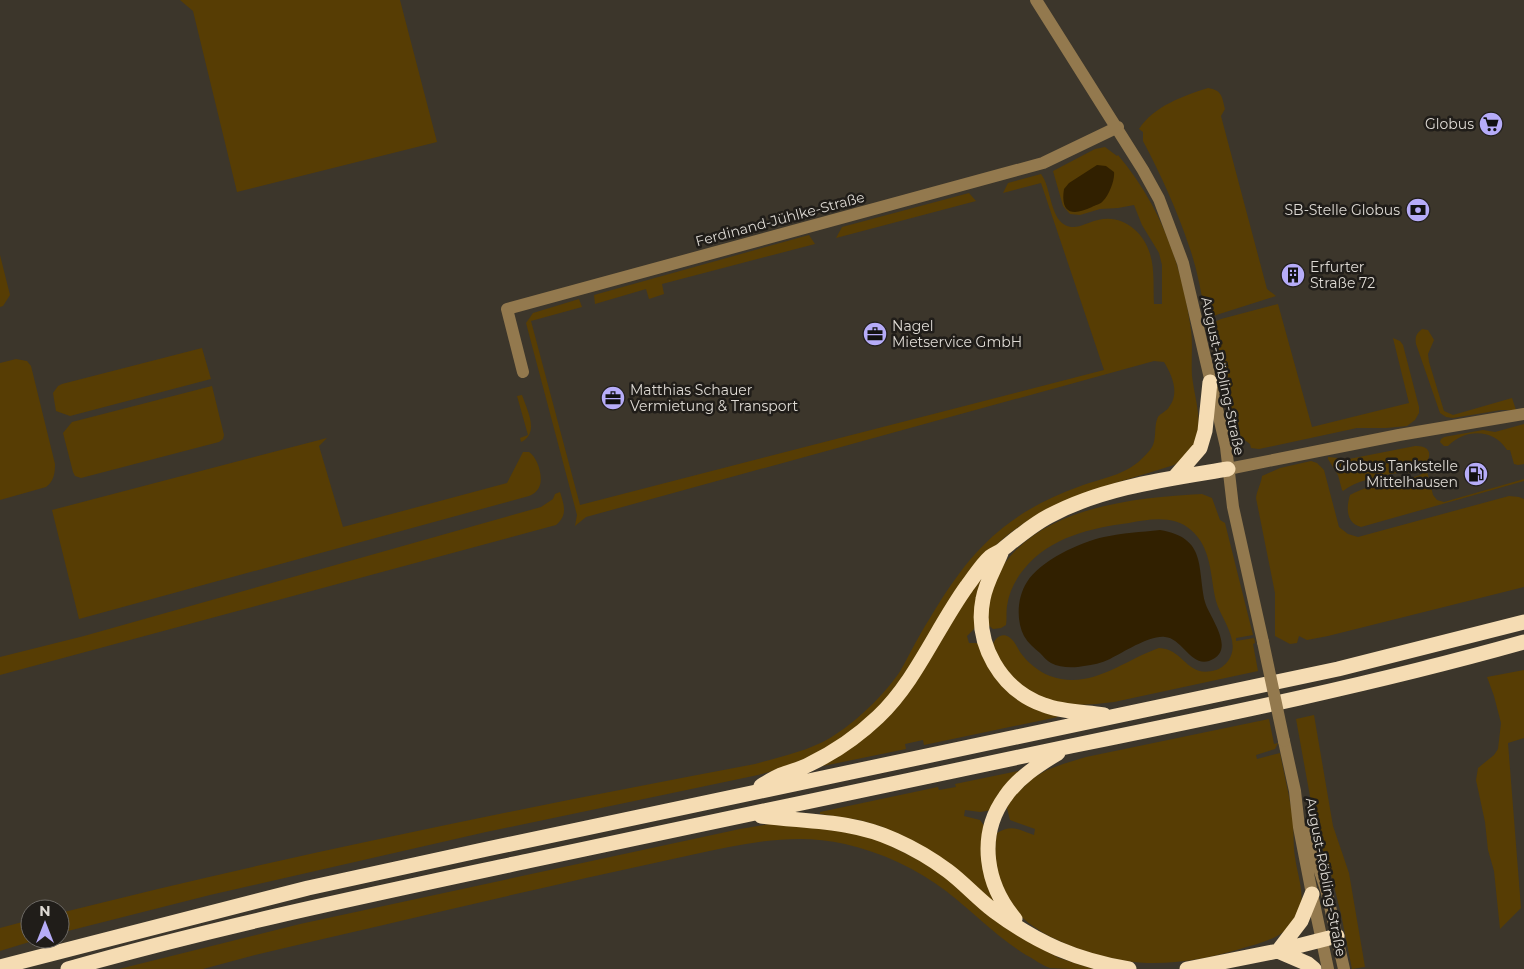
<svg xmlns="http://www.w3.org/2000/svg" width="1524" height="969" font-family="Montserrat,sans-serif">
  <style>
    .green { fill: #573d04 }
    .water { fill: #312000 }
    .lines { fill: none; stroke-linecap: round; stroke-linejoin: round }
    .minor { stroke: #93794e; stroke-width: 12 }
    .highway { stroke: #f5dcb3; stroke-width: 15 }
    .minor-bridge { stroke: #93794e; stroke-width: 12 }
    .labels { text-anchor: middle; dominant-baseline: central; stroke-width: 5; stroke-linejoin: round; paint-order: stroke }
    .poi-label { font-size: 14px; fill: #dedad4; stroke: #201d19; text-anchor: end }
    .street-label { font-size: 14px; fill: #dedad4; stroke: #201d19 }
  </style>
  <rect width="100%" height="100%" fill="#3c362b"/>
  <path class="green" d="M180,0H400L437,142L237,192L193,11Z
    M1208,88C1222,90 1222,97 1225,109L1221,116L1267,289L1276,296L1210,317L1205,314C1201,291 1197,268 1189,246C1177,210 1161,175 1143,141V132L1139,129C1154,106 1183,96 1208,88Z
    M1105,147L1117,156L1118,155C1161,206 1182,265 1191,330C1193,345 1191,360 1192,376C1196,409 1212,444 1174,465C1109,486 1049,497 996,545C991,550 984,554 979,560C966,575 957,594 946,611C923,646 901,685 871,715C841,744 798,765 758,775L486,832L210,895L60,933V913C290,855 522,808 755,764C780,757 808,751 830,738C855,723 883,696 899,673C907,660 913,646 921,633C943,596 965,559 999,531C1021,512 1050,497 1078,487C1107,476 1129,476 1150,450C1158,441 1153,427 1158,417C1161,413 1167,411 1169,407C1180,393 1172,375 1164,362L1154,361L586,517L575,526L577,515L526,323L533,313L579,299L582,307L531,321L580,505L1104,370L1041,183L1003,193L1008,183L1041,174C1051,187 1050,217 1065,225C1076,231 1087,222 1098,220C1122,214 1143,231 1150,254C1155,270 1153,288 1154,304H1162V265L1159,253L1142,225L1134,205L1118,208L1100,209L1080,215L1070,214L1063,206L1053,171L1095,149Z
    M969,193L976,201L836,238L842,227Z
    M809,235L815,244L662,284L664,294L649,299L646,289L595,304L594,295Z
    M0,255L10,295L3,306L0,307Z
    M1278,304L1312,427L1409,403L1393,338L1400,341L1403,345L1419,407V413L1415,420L1407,426L1386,428H1357L1259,449L1251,448L1250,444L1242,438L1235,425L1209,330L1210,324L1221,319Z
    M1422,329L1428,330L1434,340L1428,354L1429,362L1444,411L1453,415L1512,398L1516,410H1501L1453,418L1446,417L1440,413L1416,344C1415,337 1416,334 1422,329Z
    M202,348L211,379L70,416L56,411L53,393L58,386L62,384Z
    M16,359L27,361L31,366L55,464C55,473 54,481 46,487L0,500V363Z
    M212,386L224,435L223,439L219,442L81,478L75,476L73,472L63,433L72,422Z
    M522,395C527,410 540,433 521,442L520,438L528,435L517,396Z
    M1524,424V464L1518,465L1514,464L1510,450H1507C1493,428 1465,429 1448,446H1444L1440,442L1441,439L1444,437L1483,430L1495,432Z
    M327,438L319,446L343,527L507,483L523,452H529C537,457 543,475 540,485C538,491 534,494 529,496L79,619L52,510Z
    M1415,446C1436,445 1431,463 1418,470C1409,474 1400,472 1391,474C1375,477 1356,481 1343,491L1342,490L1338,475L1328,459V457L1349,459Z
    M1311,461L1317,463L1324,470L1339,527L1348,534L1358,537L1509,496L1519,497L1524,499V587L1328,636L1307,640L1299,636L1297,643L1290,644L1275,636V593L1256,498C1257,490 1261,484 1262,476L1280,468Z
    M1427,471L1433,495L1437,500L1444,502L1524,479V481L1361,527C1346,523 1346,508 1350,495C1363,488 1378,484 1392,481C1407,477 1413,480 1427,471Z
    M560,492C564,505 568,515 556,525L0,675V657L84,636L541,507L553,499L555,494Z
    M1202,494L1212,498L1220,520L1225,523L1253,635L1236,638V641L1254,638L1255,643L1253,644L1258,671L1114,702C1072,707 1043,708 1011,676C1003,668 998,656 992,647C994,639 1001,632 1009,637C1014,640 1017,647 1020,652C1027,662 1039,672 1050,676C1090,691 1124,660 1159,648C1185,649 1186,679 1216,670C1220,669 1225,665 1228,661C1242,642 1221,619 1216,601C1210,576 1212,548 1191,530C1174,515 1150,519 1129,523C1091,528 1050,537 1024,569C1015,580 1009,592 1007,606C1006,613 1007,619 1006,625L1001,628L993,629L987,624C987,615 986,603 989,594C1017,509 1127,498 1202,494Z
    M979,579L982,581L976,624L974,629L967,636L969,643H977L980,646L988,663L1058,717L924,745L923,740L905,744L906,749L823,766L822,763L848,749Z
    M1524,670V738L1508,743L1521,908L1500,929L1494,871L1488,850L1485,822L1476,780L1478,768L1494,755L1498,749L1501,723L1494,696L1487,677Z
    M1314,715L1333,826L1349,873L1365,967L1352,969L1341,914L1329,866L1317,835L1296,719Z
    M1269,719L1274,744L1278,743L1275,749L1256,755L1257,759L1280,753C1284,775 1290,797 1293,820C1294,832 1293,845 1295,857C1297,873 1305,894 1300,910C1290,937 1264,942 1240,949C1209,958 1179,964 1147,963C1106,962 1035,940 1011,905C997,884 992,857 997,833C1013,824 1018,830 1034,835L1035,829L1010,820L1007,808L1012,798L1033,778L1047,770L1063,764L1086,757Z
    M1023,770L992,810L980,812L965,810L964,816L980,820L985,827L997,903L995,904L883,827L859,820L820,814V812L938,787L939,790L956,787L955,784Z
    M776,823L869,835L931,866L1021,937L1059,958L1094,969C1082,969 1060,969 1050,968C1041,965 1034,959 1026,955C997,937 973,912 946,891C917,869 881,852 845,844C793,832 743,844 691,855C656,863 621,870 586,878C476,903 365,929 255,955L203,969H119L300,924L740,829Z
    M30,920V939H39L0,951V928Z"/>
  <path class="water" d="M1097,165L1106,166L1114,172C1115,180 1109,195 1103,201C1101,204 1095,205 1092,207C1073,216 1060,214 1064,189L1069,183Z
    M1160,530C1207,538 1197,567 1205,602C1209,617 1238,651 1209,661C1191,667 1182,638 1165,637C1150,635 1124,652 1110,659C1101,663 1093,665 1084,666C1074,668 1060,668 1051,663C1047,661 1043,656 1040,653C1034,648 1028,643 1024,636C1016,621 1017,597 1027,582C1040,561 1080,542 1104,537C1122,533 1141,532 1160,530Z"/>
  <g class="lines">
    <path class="minor" d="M1036,0L1143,170L1159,199L1183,263L1226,447L1233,507L1263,642
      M523,372L507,309L1043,163L1118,127
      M1228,469L1399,435L1524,414
      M1284,741L1295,791L1299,827L1312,894L1328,969
      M1307,832L1327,893L1344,969"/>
    <path class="highway" d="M1174,478L1200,448L1205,431L1210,382
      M1001,553C995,568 986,582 983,599C974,644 1001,690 1044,705C1062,712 1084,712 1104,715
      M761,786C768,782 774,778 781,775C791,771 801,769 810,764C835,752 857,737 878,717C916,681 936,629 967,586C974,577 981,565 990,557C994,554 1000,552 1003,549C1018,537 1032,525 1049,516C1103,487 1168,479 1228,469
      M761,816C807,822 852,820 895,840C913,848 932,859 948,871C964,883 978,899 994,911C1037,943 1076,960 1129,969
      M1015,919C986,885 977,836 1005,797C1018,778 1038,765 1058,753
      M1278,951L1301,921L1312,894
      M1278,951L1308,964L1314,969
      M0,967L308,888L487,849L1338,669L1524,622
      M68,969C219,926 374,894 528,861C709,823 890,784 1071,746C1223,715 1375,684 1524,642
      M1187,969L1278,951L1337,936"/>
    <path class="minor-bridge" d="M1263,642L1284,741"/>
  </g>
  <defs>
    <g id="supermarket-disc" transform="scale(1.25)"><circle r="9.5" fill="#b6acf8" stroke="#201d19"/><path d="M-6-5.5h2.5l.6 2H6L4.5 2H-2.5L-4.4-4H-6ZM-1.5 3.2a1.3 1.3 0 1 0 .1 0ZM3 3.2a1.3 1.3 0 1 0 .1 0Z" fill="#111"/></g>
    <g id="bank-disc" transform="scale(1.25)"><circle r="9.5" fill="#b6acf8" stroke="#201d19"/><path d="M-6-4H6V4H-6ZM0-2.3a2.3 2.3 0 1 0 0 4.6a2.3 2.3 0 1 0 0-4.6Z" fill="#111"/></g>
    <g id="building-disc" transform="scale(1.25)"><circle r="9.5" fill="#b6acf8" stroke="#201d19"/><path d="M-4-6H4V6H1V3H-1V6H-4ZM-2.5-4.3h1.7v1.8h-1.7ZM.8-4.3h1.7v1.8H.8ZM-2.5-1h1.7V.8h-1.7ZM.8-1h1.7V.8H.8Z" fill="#111"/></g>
    <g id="office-disc" transform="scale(1.25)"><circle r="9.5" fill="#b6acf8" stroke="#201d19"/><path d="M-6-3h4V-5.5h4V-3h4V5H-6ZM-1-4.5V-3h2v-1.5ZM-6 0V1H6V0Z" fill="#111"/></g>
    <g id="fuel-disc" transform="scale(1.25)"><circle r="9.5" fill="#b6acf8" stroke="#201d19"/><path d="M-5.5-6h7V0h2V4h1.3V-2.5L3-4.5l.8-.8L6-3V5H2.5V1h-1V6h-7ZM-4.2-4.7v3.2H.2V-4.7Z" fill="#111"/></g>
  </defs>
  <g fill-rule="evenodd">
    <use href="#supermarket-disc" x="1491" y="124"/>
    <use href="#bank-disc" x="1418" y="210"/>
    <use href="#building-disc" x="1293" y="275"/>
    <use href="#office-disc" x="875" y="334"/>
    <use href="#office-disc" x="613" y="398"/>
    <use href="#fuel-disc" x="1476" y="474"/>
  </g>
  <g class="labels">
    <g class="poi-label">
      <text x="1474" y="124">Globus</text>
      <text x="1400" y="210">SB-Stelle Globus</text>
      <text x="1310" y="267" text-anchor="start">Erfurter<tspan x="1310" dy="16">Straße 72</tspan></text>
      <text x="892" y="326" text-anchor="start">Nagel<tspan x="892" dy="16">Mietservice GmbH</tspan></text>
      <text x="630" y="390" text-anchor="start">Matthias Schauer<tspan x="630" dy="16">Vermietung &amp; Transport</tspan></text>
      <text x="1458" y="466">Globus Tankstelle<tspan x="1458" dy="16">Mittelhausen</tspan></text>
    </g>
    <g class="street-label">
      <text transform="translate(780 219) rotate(-15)">Ferdinand-Jühlke-Straße</text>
      <text transform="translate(1223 376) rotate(78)">August-Röbling-Straße</text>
      <text transform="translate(1326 877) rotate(79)">August-Röbling-Straße</text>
    </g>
  </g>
  <g transform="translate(45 924)"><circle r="24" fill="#201d19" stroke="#6c6964"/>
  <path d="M0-4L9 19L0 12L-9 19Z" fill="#b6acf8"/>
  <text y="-8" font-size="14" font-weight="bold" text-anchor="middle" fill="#dedad4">N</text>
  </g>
</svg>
